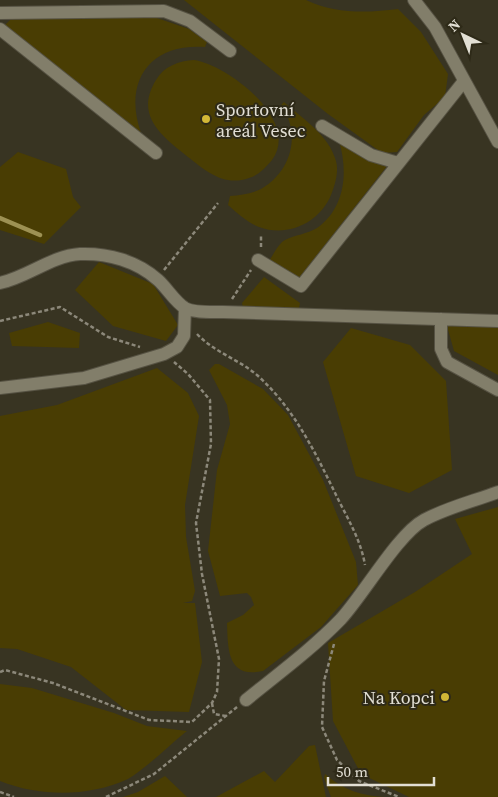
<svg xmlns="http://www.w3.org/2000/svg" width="498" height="797" font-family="'Source Serif 4',serif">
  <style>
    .green { fill: #493d03 }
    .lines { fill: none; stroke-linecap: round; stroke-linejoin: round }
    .stream { stroke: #9d9153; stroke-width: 4.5 }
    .minor-casing { stroke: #565243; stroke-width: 14 }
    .path { stroke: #8c887a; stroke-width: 2.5; stroke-dasharray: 4 2.5; stroke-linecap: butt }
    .minor { stroke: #827e6a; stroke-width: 12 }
    .poi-dot { fill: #d2b736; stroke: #2e2a18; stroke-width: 2 }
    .labels { text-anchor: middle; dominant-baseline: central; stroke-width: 4; stroke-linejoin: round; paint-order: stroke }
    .poi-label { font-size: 18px; fill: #e2dfd4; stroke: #2e2a18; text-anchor: start }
  </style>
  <rect width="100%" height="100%" fill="#383422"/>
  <path class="green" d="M184,0H306C335,14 367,13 398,9L421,32L448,74L445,97L424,115L397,152L382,153L328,114Z
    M154,17L189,29L207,42L205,47C149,43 123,82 141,133L139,135L4,26L11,19L35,18Z
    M194,60C228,65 301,121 272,160C265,168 259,175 249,178C224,187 206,171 188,157C162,136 134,116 156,80C164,66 179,61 194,60Z
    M284,102C303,119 329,135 336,161C339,172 335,185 331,195C320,222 288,238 259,227C247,222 238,214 228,205L230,196C240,195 251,194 261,189C291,172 302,134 281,105Z
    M339,141L387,166L298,279L269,261C273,255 279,243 285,240C295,235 307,234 317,228C346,207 348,171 339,141Z
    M18,152L66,169L73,197L81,207L44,244L0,230V167Z
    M99,262L153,284L178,325L166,341L113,326L75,290Z
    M264,277L300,303L298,313L243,308L242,303Z
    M48,322L80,333L79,348L12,346L9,333Z
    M447,326L498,327V375L454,351Z
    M351,328L410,345L446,381L452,470L409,493L356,476L323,362Z
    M215,364H219L263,389L288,415L323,480L356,562L358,585L321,627L263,671C227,679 228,649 227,623L243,615L254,605L251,597L247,593L220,596L208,551L217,470L230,424L227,405L209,370Z
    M157,368L188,393L199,416L185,505L186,537L195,591L192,601L183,603H195L202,662L189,712L126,710L71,667L17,649L0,648V416L57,405Z
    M498,507V797H409L361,774L333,721L328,643L415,592L472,554L455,519Z
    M0,684L32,688L114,713L147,726L187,731C168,746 149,766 128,779C89,797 40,797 0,781Z
    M315,745L326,797H216L264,771L275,782L309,746Z
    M325,774C343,790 362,796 386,797H331L324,778Z
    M165,776L187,797H123L138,792Z"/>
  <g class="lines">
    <path class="stream" d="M0,218L40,235"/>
    <g class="minor-casing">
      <path id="minor" d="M414,0L435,27L498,142
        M0,13L164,11L190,21L230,51
        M0,29L156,153
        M322,126L371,155L398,163
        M258,260L301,286L464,81
        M0,283C28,277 51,256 80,254C108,253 137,261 158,280C167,288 175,302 185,308C194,313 213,312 223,312L498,321
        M441,319V349L447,362L498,390
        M0,388L84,378L164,354L177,347L184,336L185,308
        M246,700C278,674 312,649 341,619C364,594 398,534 424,520C446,508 474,501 498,492"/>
    </g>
    <path class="path" d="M261,247V234
      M164,270L218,203
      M232,299L251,270
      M0,321L60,307L108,337L140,347
      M197,334C214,352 238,359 257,375C295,409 316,454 338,499C349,521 361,541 365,565
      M334,644L324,681L322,727L337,760L359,781L399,797
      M0,672L5,670L53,683L149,720L192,722L212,703L217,692L219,659L202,574L196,523L211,444L210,400L188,374L174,362
      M212,703L214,714L226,716
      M0,792L14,797
      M106,797L154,774L237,707"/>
    <use href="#minor" class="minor"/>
  </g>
  <g class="poi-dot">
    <circle cx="206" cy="119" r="5"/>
    <circle cx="445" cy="697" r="5"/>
  </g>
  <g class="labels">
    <g class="poi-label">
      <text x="216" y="109">Sportovní<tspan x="216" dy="21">areál Vesec</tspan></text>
      <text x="435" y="697" text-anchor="end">Na Kopci</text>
    </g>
  </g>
  <g transform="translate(463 35) rotate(317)" stroke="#2e2a18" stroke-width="4" paint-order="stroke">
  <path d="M0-4L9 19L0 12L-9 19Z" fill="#e2dfd4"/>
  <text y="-8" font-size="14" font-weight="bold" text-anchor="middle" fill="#e2dfd4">N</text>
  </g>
  <path d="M328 777v8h106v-8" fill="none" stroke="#e2dfd4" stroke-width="2.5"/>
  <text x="336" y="777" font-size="15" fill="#e2dfd4" stroke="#2e2a18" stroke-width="4" paint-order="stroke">50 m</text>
</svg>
